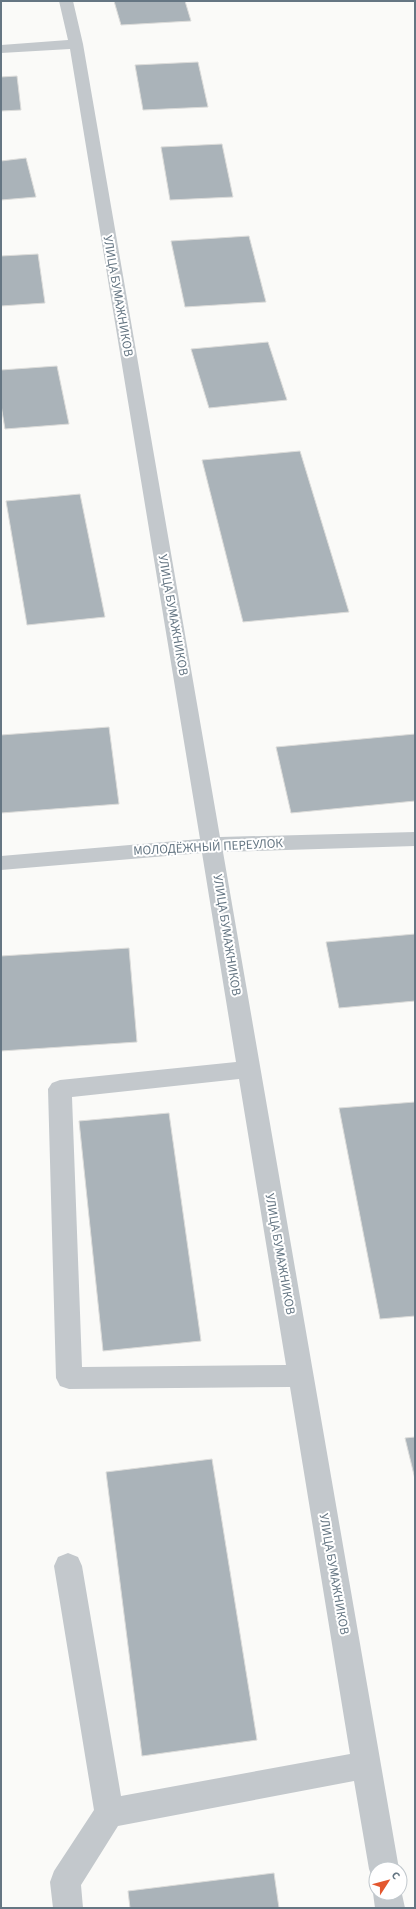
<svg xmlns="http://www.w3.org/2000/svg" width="416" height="1909" font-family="'Source Sans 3',sans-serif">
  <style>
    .building { fill: #aab3b9; stroke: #dcdcda }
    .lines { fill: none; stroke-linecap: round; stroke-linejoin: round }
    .minor { fill: #c3c8cc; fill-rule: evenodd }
    .labels { text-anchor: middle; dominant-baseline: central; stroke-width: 4; stroke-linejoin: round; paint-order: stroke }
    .street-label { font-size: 13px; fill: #657683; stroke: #fff }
  </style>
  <rect width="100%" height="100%" fill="#fafaf8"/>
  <path class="building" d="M114,1H185L191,21L121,25Z
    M198,62L208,107L143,110L135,65Z
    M17,76L21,110L1,111V77Z
    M222,144L233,197L170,200L161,147Z
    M26,158L36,197L1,200V161Z
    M249,236L266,302L185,307L171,241Z
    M38,254L45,303L1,306V256Z
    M268,342L287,400L209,408L191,349Z
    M57,366L69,424L5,429L1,405V370Z
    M300,451L349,612L243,622L202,460Z
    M80,494L105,617L27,625L6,501Z
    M109,727L119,804L1,813V735Z
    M415,734V801L291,813L276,747Z
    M415,934V1001L339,1008L326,942Z
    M129,948L137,1042L1,1051V956Z
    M415,1102V1316L380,1319L339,1108Z
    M169,1113L201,1341L103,1351L79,1121Z
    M415,1437V1479L405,1438Z
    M212,1459L257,1740L142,1756L106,1472Z
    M274,1873L279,1908H130L128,1891Z"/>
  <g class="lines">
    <path class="minor" d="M59,1H73L83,44L220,837L415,832V846L223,852L399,1869H376V1881L373,1880L369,1869L354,1781L118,1826L81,1885L83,1908H53L50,1882L54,1871L94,1810L54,1566L58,1557L68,1553L78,1557L82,1566L121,1796L350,1754L290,1387L69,1389L60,1386L56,1378L48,1089L52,1083L60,1080L236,1062L202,853L1,870V856L200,839L70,49L1,53V45L68,40ZM239,1079L286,1365L82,1367L72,1097Z
      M376,1885V1893H400V1885L405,1908H375L373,1893Z"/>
  </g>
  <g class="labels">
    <g class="street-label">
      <text transform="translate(118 296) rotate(80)">УЛИЦА БУМАЖНИКОВ</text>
      <text transform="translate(173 615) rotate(80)">УЛИЦА БУМАЖНИКОВ</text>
      <text transform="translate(208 847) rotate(-3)">МОЛОДЁЖНЫЙ ПЕРЕУЛОК</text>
      <text transform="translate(227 935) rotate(81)">УЛИЦА БУМАЖНИКОВ</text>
      <text transform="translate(280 1254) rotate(80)">УЛИЦА БУМАЖНИКОВ</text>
      <text transform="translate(334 1574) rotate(80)">УЛИЦА БУМАЖНИКОВ</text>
    </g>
  </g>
  <rect width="416" height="1909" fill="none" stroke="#657683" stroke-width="4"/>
  <g transform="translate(388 1881) rotate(54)"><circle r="19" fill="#ffffff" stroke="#c1c8cd"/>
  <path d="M0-3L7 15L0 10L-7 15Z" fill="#e4572e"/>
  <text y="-6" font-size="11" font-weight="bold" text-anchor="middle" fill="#657683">С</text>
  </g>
</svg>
